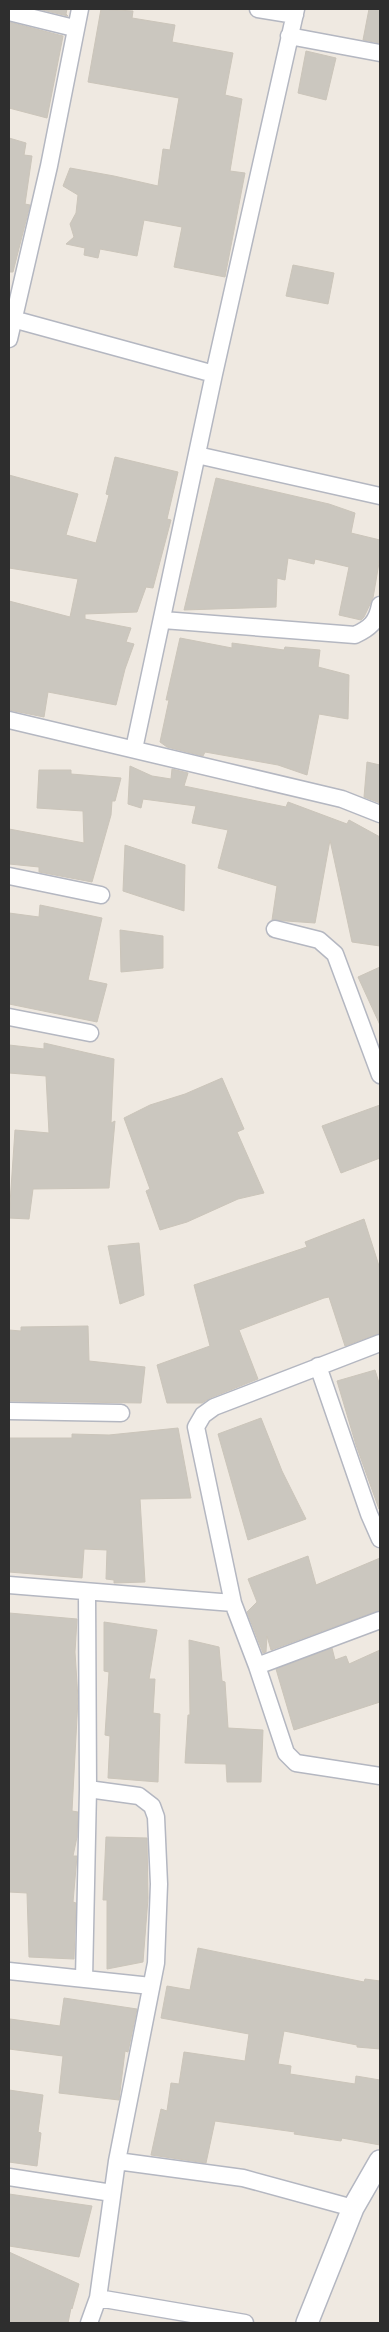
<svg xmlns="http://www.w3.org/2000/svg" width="389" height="2332" font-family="Rubik,sans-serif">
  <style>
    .building { fill: #cbc7bf; stroke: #cbc5ba }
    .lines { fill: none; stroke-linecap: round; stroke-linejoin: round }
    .minor-casing { stroke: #b4b7c1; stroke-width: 19 }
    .tertiary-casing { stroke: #b4b7c1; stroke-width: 24 }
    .minor { stroke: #fff; stroke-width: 16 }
    .tertiary { stroke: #fff; stroke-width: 21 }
  </style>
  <rect width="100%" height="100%" fill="#efe9e1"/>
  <path class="building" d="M38,9H67L66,14L68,16Z
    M101,9L133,11L132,18L175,25L172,42L233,53L225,95L242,99L230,171L245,173L225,277L174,267L182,227L144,220L137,256L100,249L98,258L84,255L85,248L66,244L74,237L70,224L76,213L78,195L63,186L70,168L114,176L158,186L163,149L170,150L179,98L88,82Z
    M369,9H380V43L363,40Z
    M9,22L63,36L47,118L9,108Z
    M306,51L336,58L326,100L298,93Z
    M9,138L26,143L24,155L32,156L25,204L30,205L13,272H9Z
    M293,265L334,273L328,304L286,296Z
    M115,457L178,472L167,519L171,520L153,588L146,587L137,612L85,614V619L131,628L126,642L134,644L125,669L116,705L48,692L44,717L9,710V601L70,617L78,579L9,568V475L78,494L66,535L96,543L109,495L106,494Z
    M216,478L329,504L355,513L351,533L380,540V557L373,598L364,617L361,620L339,615L349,567L315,559L314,564L288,558L285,580L277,578L276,607L184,610Z
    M180,638L232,648V643L284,650L285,647L320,650L318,667L349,675L348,719L319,714L307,775L278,765L205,752L203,756L167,747L160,742L169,700H166Z
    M367,762L380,765V803L364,797Z
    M130,766L152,776L171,779L172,769L188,773L184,786L286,807L288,802L347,824L349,820L380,837V946L352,942L330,840L315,923L272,920L277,886L218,868L228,830L192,823L196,806L143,799L141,808L128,804Z
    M39,770H71V774L121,778L115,801H112L111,815L92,882L39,872V867L9,864V829L84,843L83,811L37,808Z
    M125,845L185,865L184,911L123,891Z
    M40,905L102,918L88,980L107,984L97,1022L9,1004V913L39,917Z
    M120,930L163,936V968L121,972Z
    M380,967V1025L358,977Z
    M44,1043L114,1059L111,1123L115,1121L109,1188L33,1189L29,1219L9,1218L15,1130L49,1133L46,1076L9,1073V1045L44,1049Z
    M222,1078L244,1129L237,1132L264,1193L238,1199L187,1222L160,1230L146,1191L150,1189L124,1118L150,1105L185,1094Z
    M380,1105V1158L341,1173L322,1126Z
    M364,1219L380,1269V1333L345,1346L329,1297L324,1298L239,1330L258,1379L210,1398L202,1403H167L157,1365L210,1346L194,1285L307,1247L305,1242Z
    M139,1243L144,1295L120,1304L108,1246Z
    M88,1326L89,1361L145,1367L141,1403L9,1401V1330L21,1331V1327Z
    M375,1370L380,1386L379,1509L356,1445L337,1381Z
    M261,1418L282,1471L306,1519L248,1540L218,1434Z
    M178,1428L191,1498L140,1499L145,1582L114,1583V1580L106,1579L107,1550L84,1549L82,1578L9,1572V1438H72V1434L109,1435Z
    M308,1556L316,1585L380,1558V1610L271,1650L267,1636L266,1652L263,1653L247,1612L257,1602L248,1579Z
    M9,1613L77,1619L75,1652L78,1699L72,1811L78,1812L77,1837L73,1856H77L73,1902L76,1903L74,1959L29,1957L27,1893L9,1892Z
    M104,1622L157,1630L149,1679H155L153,1713L160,1714L158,1782L108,1778L110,1736L105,1735L109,1672L104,1671Z
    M189,1640L219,1647L222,1681L225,1682L228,1728L263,1730L261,1782H227L226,1764L185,1763L188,1715H190Z
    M332,1648L335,1660L346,1656L349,1664L380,1650V1702L294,1730L276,1669Z
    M106,1837L147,1838L148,1898L143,1962L107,1969V1900H103Z
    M198,1948L364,1982L365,1979L380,1981V2049L357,2047V2045L284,2031L278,2064L291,2066L290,2074L355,2084L356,2076L380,2080V2145L342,2138L341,2141L294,2134L295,2132L215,2121L206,2163L151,2155L161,2109L167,2111L171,2083L179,2084L184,2052L245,2061L249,2034L161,2018L167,1986L190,1990Z
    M64,1998L137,2009L128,2052L125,2051L119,2100L59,2093L63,2056L9,2049L10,2019L60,2026Z
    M9,2090L43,2095L38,2132L41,2133L37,2166L9,2162Z
    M9,2194L92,2206L79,2257L9,2246Z
    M9,2252L79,2284L72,2309L71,2308L68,2323H9Z"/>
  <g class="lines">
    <g class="minor-casing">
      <path id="minor" d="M258,9L295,15
        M9,12L74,28
        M289,36L380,53
        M9,318L214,374
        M9,339L49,166L80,9
        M197,455L380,496
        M163,620L355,635C370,628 377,622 380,605
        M9,720L342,799L380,814
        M134,749L214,374L296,9
        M9,876L101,895
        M275,929L319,940L335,954L380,1075
        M9,1017L90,1033
        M380,1343L214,1407L203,1415L196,1427L233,1603L257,1666L286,1753L296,1763L380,1776
        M318,1366L369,1514L380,1539
        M9,1411L121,1413
        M9,1585L233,1603
        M257,1666L380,1620
        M88,1789L139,1796L152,1806L156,1817L159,1884L156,1963L117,2161L98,2298L89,2323
        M9,1971L151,1986
        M84,1979L88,1789L87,1592
        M117,2161L243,2178L353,2208
        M9,2177L112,2193
        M98,2298L245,2323"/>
    </g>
    <g class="tertiary-casing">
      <path id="tertiary" d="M307,2323L353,2208L380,2161"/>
    </g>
    <use href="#minor" class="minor"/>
    <use href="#tertiary" class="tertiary"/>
  </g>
  <rect width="389" height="2332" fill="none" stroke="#2e2e2e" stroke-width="20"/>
</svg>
